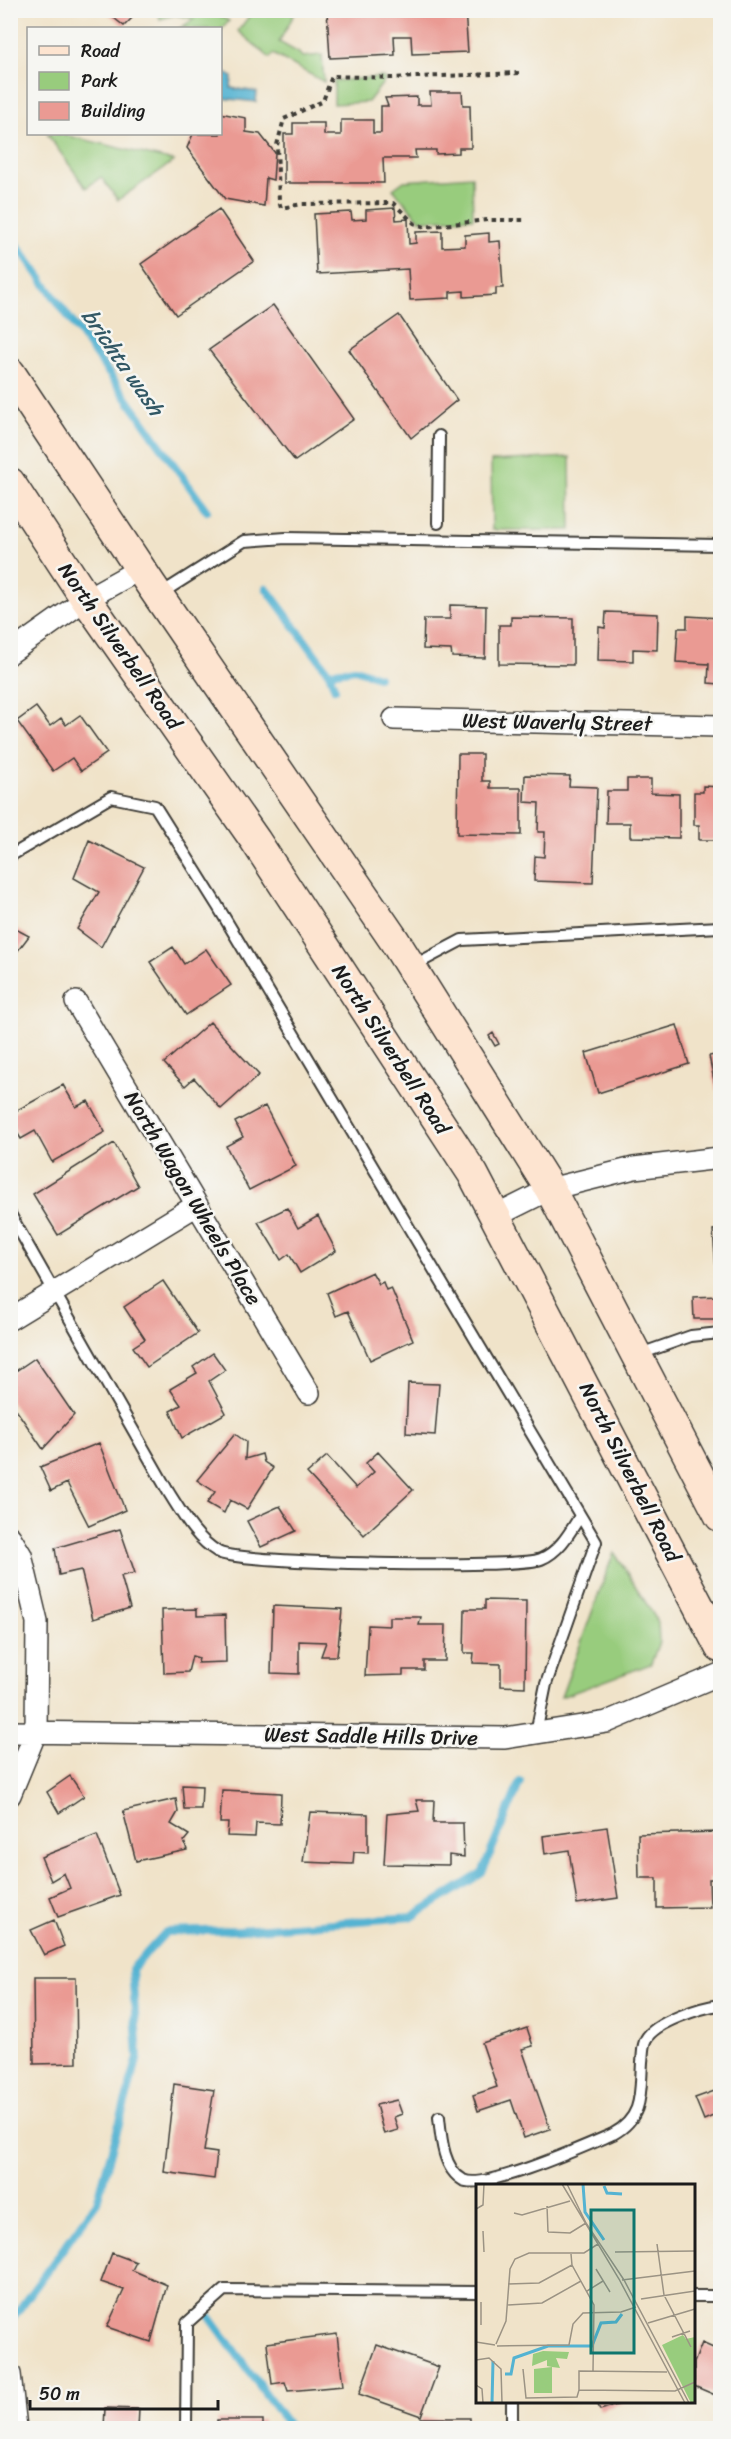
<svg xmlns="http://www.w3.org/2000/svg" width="731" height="2439" font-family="Sriracha,sans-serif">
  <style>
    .green { fill: #98cc7d; stroke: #5a744c; stroke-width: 1.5 }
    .water { fill: #54b3d2; stroke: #386877; stroke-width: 1.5 }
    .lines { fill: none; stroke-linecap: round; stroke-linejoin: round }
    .stream { stroke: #54b3d2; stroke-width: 8 }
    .building { fill: #ea9a93 }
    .lane-casing { stroke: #3c3a36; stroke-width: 14 }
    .street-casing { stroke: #3c3a36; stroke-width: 24 }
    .secondary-casing { stroke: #3c3a36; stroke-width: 33 }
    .path { stroke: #3c3a36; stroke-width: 4; stroke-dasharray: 4.5 4.5; stroke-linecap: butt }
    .lane { stroke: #fff; stroke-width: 10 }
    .street { stroke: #fff; stroke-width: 21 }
    .secondary { stroke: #fde4d0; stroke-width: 30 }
    .labels { text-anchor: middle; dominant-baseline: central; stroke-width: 5; stroke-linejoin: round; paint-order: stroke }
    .street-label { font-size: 21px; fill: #1c1c1c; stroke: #f6f6f2 }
    .water-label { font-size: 22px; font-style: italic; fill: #325865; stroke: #f6f6f2 }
    .inset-river { fill: none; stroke: #54b3d2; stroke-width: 3 }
    .inset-road { fill: none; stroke: #9b9384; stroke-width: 1.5 }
    .view { fill: #0f766e; fill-opacity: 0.15; stroke: #0f766e; stroke-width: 3 }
    .inset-edge { fill: none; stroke: #1c1c1c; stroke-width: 3 }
  </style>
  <rect width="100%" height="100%" fill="#f6f6f2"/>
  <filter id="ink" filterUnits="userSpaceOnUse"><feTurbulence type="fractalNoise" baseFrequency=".0167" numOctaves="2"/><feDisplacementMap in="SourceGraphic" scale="12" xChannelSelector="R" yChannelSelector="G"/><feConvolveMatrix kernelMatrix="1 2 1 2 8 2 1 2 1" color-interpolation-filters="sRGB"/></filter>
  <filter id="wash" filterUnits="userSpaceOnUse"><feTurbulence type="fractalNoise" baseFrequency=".008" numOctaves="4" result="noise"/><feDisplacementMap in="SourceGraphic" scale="24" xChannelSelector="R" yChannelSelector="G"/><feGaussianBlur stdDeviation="1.35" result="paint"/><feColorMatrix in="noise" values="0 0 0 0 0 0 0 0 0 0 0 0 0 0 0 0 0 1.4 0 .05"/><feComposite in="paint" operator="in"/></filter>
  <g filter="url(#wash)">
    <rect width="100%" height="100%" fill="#f0e3c9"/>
    <path class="green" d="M158,11H211L229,21L221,30L180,28L194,19L175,15L160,19Z
      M253,11H296L279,42L299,53L302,57L322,55L324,82L273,54L270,58L238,31Z
      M382,77L386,79L368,102L334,104V81Z
      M47,134H61L174,161L118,200L101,177L86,188Z
      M472,176L473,218L420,220L393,189L404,181Z
      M570,457L571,530H492L491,461Z
      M614,1552L658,1622L659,1642L651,1664L561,1697Z"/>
    <path class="water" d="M226,73L232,77L231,88L257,92L256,102L221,98V76Z"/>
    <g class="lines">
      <path class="stream" d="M10,235L207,511
        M266,588L329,673L335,689
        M329,673L355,669L378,677
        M210,2317L290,2428
        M10,2322L97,2202L138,2057L132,1969L166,1932L240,1930L412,1917L482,1873L520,1782"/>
    </g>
    <g id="blocks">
      <path class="building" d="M104,10H140L124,26Z
        M327,10H465L468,52L412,54L411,36H394L395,55L330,58Z
        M430,92H462L463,105H470L471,148H459V153L436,154V150H415L416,158H383L384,183H284V134H293V123H324V135H341V120H373V133H381V106H388L385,98L417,97V105H431Z
        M220,113L246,118V132L260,134L275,153L273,180L266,178L264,206L225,199L187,148L193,134H220Z
        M395,208L396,220L408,219L409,244L416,243V232L442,231V247L465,246V235L489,233V242L500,241L503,288H496V295L464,297V291L450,292V298L410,300L408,269L317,274L314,214L351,212L352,220L366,219V210Z
        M219,209L254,261L176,315L141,264Z
        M273,305L354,419L295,461L209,350Z
        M399,315L457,400L411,438L349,350Z
        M450,605L486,606L485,658L452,657L451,650L423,649L424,619H450Z
        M606,612L658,614L657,650L633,649V661L598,660L599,627L605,628Z
        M687,616L720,618V684L708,683L709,664L676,662L678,628H687Z
        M511,617L573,618V665L499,664V625H511Z
        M36,707L50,726L61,718L66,725L80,715L107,753L81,771L72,758L53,771L17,721Z
        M458,754H482V781H490V788H521V835L457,834Z
        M525,775L570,776L569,786L597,787L593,883L534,881L535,856L544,857L545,832H538L539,803L524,802Z
        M627,779H651V793L679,794V838L630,837V823H606L607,791H627Z
        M703,786L720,787V840H699V825H694V792H703Z
        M89,840L144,867L101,947L77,929L99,892L74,878Z
        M10,926L29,936L10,961Z
        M173,947L184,964L206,949L231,985L186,1015L150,962Z
        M210,1022L259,1075L221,1109L194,1078L185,1086L164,1063Z
        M677,1025L689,1064L598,1093L586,1053Z
        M493,1033L499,1044L495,1046L489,1036Z
        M720,1054V1090H716L709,1056Z
        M63,1085L76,1107L88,1101L105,1132L52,1162L35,1131L21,1139L10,1121V1114Z
        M265,1106L296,1166L249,1190L226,1146L243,1137L235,1122Z
        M114,1143L138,1186L58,1235L33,1194Z
        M287,1208L298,1228L318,1216L336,1251L300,1273L289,1254L281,1260L258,1222Z
        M720,1229V1269H716L713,1230Z
        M372,1272L379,1284L383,1282L386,1290L391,1288L413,1340L370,1360L348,1311L336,1316L327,1293Z
        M163,1281L198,1333L147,1367L133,1347L145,1339L124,1307Z
        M720,1296V1319H694L693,1297Z
        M213,1353L225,1370L209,1381L226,1413L182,1438L170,1411L181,1405L170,1389L197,1373L193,1367Z
        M35,1358L74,1415L43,1449L10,1401V1375Z
        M408,1383L439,1384L435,1435L406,1433Z
        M235,1434L246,1442L245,1459L262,1454L264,1462L273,1468L247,1509L230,1500L224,1513L207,1503L215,1492L197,1480Z
        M99,1443L125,1510L89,1526L67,1483L51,1491L40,1467Z
        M378,1452L413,1490L364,1535L307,1473L327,1456L356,1488L374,1472L366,1463Z
        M280,1506L296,1531L261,1547L247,1521Z
        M120,1529L135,1573L121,1576L130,1608L93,1619L81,1570L59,1575L55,1548Z
        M485,1600L526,1601L525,1687L501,1686V1664L473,1663L474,1653H464L465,1609H485Z
        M273,1606L342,1609L337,1656H321L326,1642L299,1641V1674L271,1673Z
        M197,1609V1616L225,1615L226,1662L198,1663L199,1658L192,1656L188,1672L164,1673L162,1610Z
        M389,1617H421L419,1625H446L445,1661H424V1670H403V1675L365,1676L368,1625L389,1626Z
        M70,1776L84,1796L59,1813L47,1792Z
        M182,1785L202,1786L201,1809H184Z
        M222,1790L281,1793L280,1824L256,1823L255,1837L227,1836L228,1823H220Z
        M176,1799L178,1812L171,1824L189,1835L184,1841L187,1850L136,1861L123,1811Z
        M416,1800H434L433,1823H463L464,1857L449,1855V1865L384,1864L387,1814L419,1811Z
        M310,1812L368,1814V1853L354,1852L353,1864L303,1862Z
        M607,1827L618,1898L577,1904L569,1850L545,1854L543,1836Z
        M720,1832L717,1849H720V1879H709L710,1907L657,1908V1878H639L638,1834Z
        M97,1835L120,1895L58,1917L50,1897L70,1888L64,1873L51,1881L41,1857Z
        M54,1920L64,1946L44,1955L31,1930Z
        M33,1978H76L77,2063L34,2064Z
        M527,2028L533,2046L522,2049L550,2129L524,2138L511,2100L478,2111L473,2095L497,2087L482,2043Z
        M174,2084L214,2090L204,2151L217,2153L214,2179L164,2172Z
        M720,2089V2113L704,2120L695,2098Z
        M397,2100L402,2114L394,2117L398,2130L384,2134L376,2105Z
        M112,2253L136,2262L132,2270L167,2285L151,2342L107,2327L124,2290L101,2282Z
        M337,2334L343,2386L288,2391L285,2382L272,2384L267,2343Z
        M702,2343L720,2351V2397L694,2386V2363Z
        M377,2345L439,2367L421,2416L359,2394Z
        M597,2402H626L600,2410Z
        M105,2408L139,2409L138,2428H104Z
        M421,2418H470V2428H421Z
        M217,2420H263V2428H217Z
        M563,2422L586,2428H561Z"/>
    </g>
  </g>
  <g filter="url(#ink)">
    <use href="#blocks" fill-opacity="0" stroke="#3c3a36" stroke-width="1.5"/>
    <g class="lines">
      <g class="lane-casing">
        <path id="lane" d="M438,523L439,436
          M160,594L244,541L286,538L720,545
          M10,856L111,797L155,806L217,905L596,1542L546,1684L536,1733
          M411,967L462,940L720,927
          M10,1214L169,1493C183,1515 196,1539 218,1552C237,1564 518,1569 541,1559C560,1551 570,1532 580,1516
          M637,1355L691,1336L720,1333
          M439,2117C441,2137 443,2169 463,2180C485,2191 587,2145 613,2134C644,2117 640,2093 642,2062C643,2055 642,2046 646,2039C655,2022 702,2007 720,2005
          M694,2296H720
          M186,2428L187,2323L224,2290L478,2292
          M512,2428V2402"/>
      </g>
      <g class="street-casing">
        <path id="street" d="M10,653L86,599L140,569
          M394,719L720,726
          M76,1002L309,1393
          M496,1216L550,1189L634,1168L720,1158
          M10,1319L197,1205
          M10,1537L21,1555L37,1622L36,1732L10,1795
          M10,1732L505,1738L607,1722L720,1674
          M10,2374L16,2428"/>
      </g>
      <g class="secondary-casing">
        <path id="secondary" d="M10,373L151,585L394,940L550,1189L720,1516
          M10,483L86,599L255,840L473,1174L720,1647"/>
      </g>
      <path class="path" d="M519,73L392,78L332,76L323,101L284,119L277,145L279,201L281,208L302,204L393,203L414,223L425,227L487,220H527"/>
      <use href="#lane" class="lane"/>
      <use href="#street" class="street"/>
      <use href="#secondary" class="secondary"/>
    </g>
  </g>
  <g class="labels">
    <g class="street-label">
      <text transform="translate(120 646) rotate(55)">North Silverbell Road</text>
      <text transform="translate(557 722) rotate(1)">West Waverly Street</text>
      <text transform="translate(391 1049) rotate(57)">North Silverbell Road</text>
      <text transform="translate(193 1198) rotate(59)">North Wagon Wheels Place</text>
      <text transform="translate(630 1472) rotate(63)">North Silverbell Road</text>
      <text transform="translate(371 1736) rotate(1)">West Saddle Hills Drive</text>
    </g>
    <g class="water-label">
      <text transform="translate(123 362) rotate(55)">brichta wash</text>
    </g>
  </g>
  <g transform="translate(476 2184)">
    <rect width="219" height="219" fill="#f0e3c9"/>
    <path d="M207,151L210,155L219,153V219H215L186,161ZM67,167L93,168L91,175L80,174L84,184L76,183V209H58V185L76,183L71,182V176L56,182L57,170Z" fill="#98cc7d"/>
    <path class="inset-river" d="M107,0L109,28L128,56M128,2L131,9L146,10M29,190H35L38,174L72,162H116L125,139L140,138L146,130M16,219L17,177"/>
    <path class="inset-road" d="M86,0L143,95L209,219M91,0L110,39L148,96L213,219M71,22L72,48M0,25L7,21L8,0M38,29L46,31L94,17M7,47L8,68M72,48L94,49L110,39M181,60L188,111L215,163M139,68L219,67M95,70L96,81L118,121L117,187M120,85L134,108M146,96L219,87M32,100L63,99L96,81M111,107L127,97M165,115L219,107M31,121L66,119L105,97M172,139L219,125M5,141V118M196,153L214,147M0,158L19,161M20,160L30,137L34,85L39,75L53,69H108L122,60M21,162L93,161L97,140L107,129L145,128L160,123M0,176L13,174L25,185L26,219M47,185L50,214L101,213L103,206L199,207L219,198M0,201L6,205L7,219M103,206V187L191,188"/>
    <path class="view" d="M115,26H158V169H115Z"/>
    <rect width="219" height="219" class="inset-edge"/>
  </g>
  <rect width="731" height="2439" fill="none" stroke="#f6f6f2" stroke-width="36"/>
  <rect x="27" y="27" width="195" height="108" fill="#f6f6f2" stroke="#9f9f9c" stroke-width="1.5"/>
  <rect x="39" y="46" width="30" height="9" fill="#fde4d0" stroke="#9f9f9c" stroke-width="1.5"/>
  <text x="81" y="57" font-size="18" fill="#1c1c1c">Road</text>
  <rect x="39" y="72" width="30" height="18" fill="#98cc7d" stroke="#9f9f9c" stroke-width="1.5"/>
  <text x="81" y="87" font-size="18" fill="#1c1c1c">Park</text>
  <rect x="39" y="102" width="30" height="18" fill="#ea9a93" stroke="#9f9f9c" stroke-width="1.5"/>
  <text x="81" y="117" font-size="18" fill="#1c1c1c">Building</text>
  <path d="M30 2400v9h188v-9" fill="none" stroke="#1c1c1c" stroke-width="3"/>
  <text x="39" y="2400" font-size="18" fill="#1c1c1c" stroke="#f6f6f2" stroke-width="4.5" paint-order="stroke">50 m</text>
</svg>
